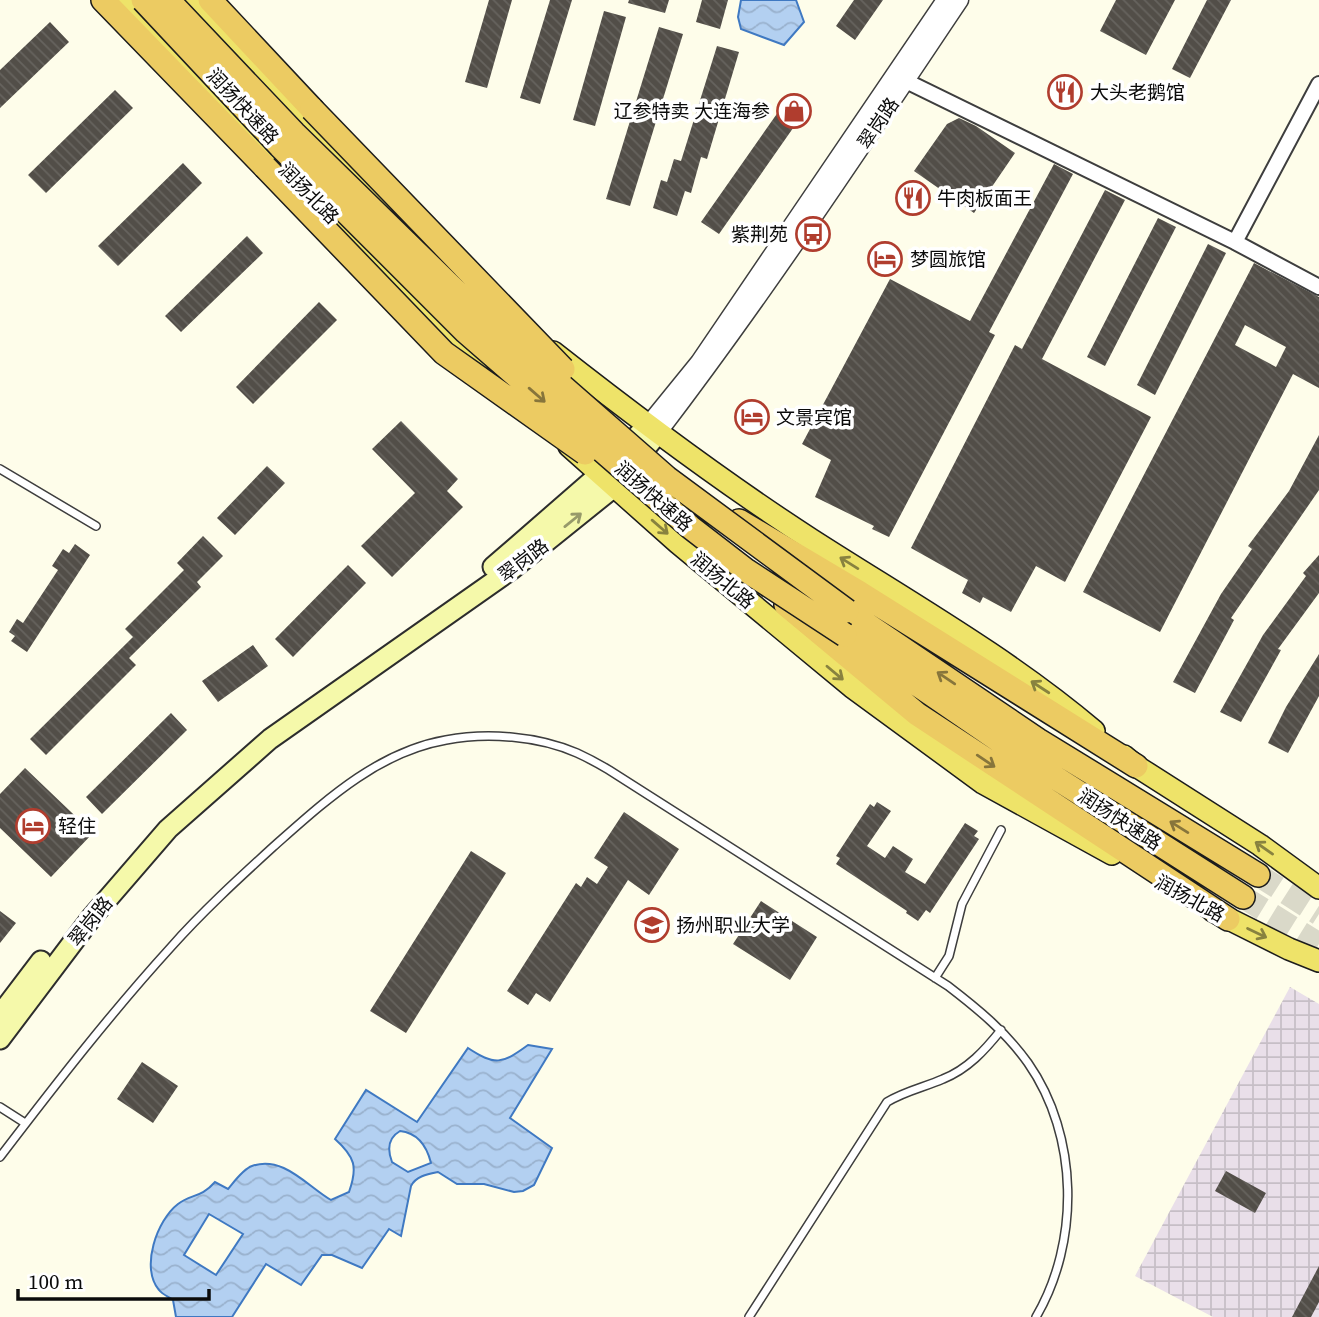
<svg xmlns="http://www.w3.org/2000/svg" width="1319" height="1317" font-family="'Source Serif 4','Noto Sans SC',serif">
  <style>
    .industrial { fill: url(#industrial-grid) }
    .water { fill: url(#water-waves); stroke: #3f79c2; stroke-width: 2; fill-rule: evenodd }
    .building { fill: url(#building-back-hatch); fill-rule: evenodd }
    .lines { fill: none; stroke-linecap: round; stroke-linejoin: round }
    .trunk-tunnel { stroke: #dad9c9; stroke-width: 23; stroke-dasharray: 23 11; stroke-linecap: butt }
    .service-casing { stroke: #3e3e3e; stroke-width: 10 }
    .minor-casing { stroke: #3e3e3e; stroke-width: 18 }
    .tertiary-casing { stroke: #3e3e3e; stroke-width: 19 }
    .secondary-casing { stroke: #2d2d2d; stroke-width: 23 }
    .primary-casing { stroke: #1c1c1c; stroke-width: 24 }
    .trunk-casing { stroke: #1c1c1c; stroke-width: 26 }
    .service { stroke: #fff; stroke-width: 7 }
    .minor { stroke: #fff; stroke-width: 14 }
    .tertiary { stroke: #fff; stroke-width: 16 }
    .secondary { stroke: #f5f9aa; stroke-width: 19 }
    .primary { stroke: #eee369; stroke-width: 21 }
    .trunk { stroke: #eccb62; stroke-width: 23 }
    .trunk-bridge-casing { stroke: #1c1c1c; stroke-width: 26; stroke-linecap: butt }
    .trunk-bridge { stroke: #eccb62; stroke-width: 23 }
    .oneway { stroke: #87753b }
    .oneway2 { stroke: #979a6a }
    .oneway3 { stroke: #88823f }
    .labels { text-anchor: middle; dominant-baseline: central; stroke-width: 7; stroke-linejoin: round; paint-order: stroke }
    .poi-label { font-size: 19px; fill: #0b0b0b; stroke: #fff; text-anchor: start }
    .street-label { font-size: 19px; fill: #0b0b0b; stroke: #fff }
  </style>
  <defs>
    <pattern id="industrial-grid" width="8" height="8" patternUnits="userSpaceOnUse" patternTransform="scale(1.75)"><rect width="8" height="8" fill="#e9dfe9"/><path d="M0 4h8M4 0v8" fill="none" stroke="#c6bec6"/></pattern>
    <pattern id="water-waves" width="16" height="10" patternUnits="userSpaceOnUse" patternTransform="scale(1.75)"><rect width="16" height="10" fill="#b3d0f1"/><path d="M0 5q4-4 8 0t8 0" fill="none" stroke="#99b1cd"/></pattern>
    <pattern id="building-back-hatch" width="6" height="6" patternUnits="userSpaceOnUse" patternTransform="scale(1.75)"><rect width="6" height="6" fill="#524e48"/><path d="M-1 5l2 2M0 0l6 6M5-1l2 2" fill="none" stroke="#66635e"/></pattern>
  </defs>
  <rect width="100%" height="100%" fill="#fefdea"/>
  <path class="industrial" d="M1290,987L1319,1004V1317H1213L1135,1276Z"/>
  <path class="water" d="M741,0H796L804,22L784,45L741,29L738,17Z
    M528,1045L552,1049L510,1118L552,1148L534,1185L523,1191L514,1192L484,1184H457L438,1172C428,1174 416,1176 411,1186L401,1236L389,1229L362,1268L332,1255H322L301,1285L266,1264L232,1317H176L173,1300C169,1297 162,1294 159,1290C140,1268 157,1220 178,1204C191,1194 201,1198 215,1182L228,1189C234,1182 243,1169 252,1166C283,1155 307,1186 331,1200L349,1192C358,1167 355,1157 335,1139L366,1090L417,1122L468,1048C495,1066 502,1064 528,1045ZM400,1131C418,1133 427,1147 431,1163L408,1172L392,1162C387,1149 388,1138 400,1131ZM209,1214L243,1234L216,1275L184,1255Z"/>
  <path class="building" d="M489,0H512L487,88L465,82Z
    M550,0H572L540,104L520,98Z
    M629,0H669L665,13L628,3Z
    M702,0H728L720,29L696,22Z
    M854,0H883L855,40L836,26Z
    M1116,0H1175L1146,55L1100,31Z
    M1207,0H1231L1190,78L1172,69Z
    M604,11L626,17L595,126L573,120Z
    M50,22L69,42L0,108V70Z
    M659,27L683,34L630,206L606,199Z
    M717,46L739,52L707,159L701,157L691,193L685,191L677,216L653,208L661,180L667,182L674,159L681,161Z
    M115,90L133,108L46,193L28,175Z
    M788,98L805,111L719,234L701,222Z
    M959,118L976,126L1015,153L974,213L914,171L947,124Z
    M183,163L202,183L118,266L98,246Z
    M1054,164L1073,174L989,332L995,335L889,537L872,529L874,526L815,497L831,460L802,444L890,279L970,321Z
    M1105,190L1125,200L1042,359L1151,417L1065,582L1036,566L1011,612L983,597L980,603L962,593L968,580L911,548L1015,345L1022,349Z
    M1158,218L1176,227L1105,366L1087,357Z
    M247,236L263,253L181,332L165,316Z
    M1208,244L1226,253L1155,395L1137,385Z
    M1254,263L1319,297V388L1293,374L1160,632L1083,592ZM1245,325L1286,347L1276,367L1235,345Z
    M319,302L337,320L253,404L236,387Z
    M401,421L458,479L447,491L463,507L392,577L361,546L415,493L372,449Z
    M1319,435V490L1231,618L1234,620L1195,693L1173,682L1221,594L1252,549L1248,546L1289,491Z
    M267,466L285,483L235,535L217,518Z
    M203,536L223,556L197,582L201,587L129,658L136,665L46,755L30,739L133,637L125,629L184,570L177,563Z
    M75,544L90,555L27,652L11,641L15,636L9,632L17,619L23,623L58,570L52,566L63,549L69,553Z
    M1319,555V593L1278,649L1281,650L1241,722L1220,712L1263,635L1306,576L1303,573Z
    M348,565L366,583L293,657L275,639Z
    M253,645L268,666L218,702L202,681Z
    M1319,654V696L1288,753L1268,743L1286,707Z
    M171,713L187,730L102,814L86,797Z
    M25,768L93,833L51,877L0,828V794Z
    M877,802L891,811L867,846L885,858L893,846L913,859L905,872L925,884L965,823L978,831L974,836L979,839L930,913L926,910L918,921L906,913L907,911L836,864L840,858L836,856L870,804L874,807Z
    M624,812L679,849L649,895L628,880L550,1002L536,993L528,1005L507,991L576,883L581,887L587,877L597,884L608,867L594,858Z
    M471,851L506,873L406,1033L370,1011Z
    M761,901L817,937L790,980L733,944Z
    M0,911L16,923L0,943Z
    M142,1062L178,1086L153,1123L117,1099Z
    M1226,1171L1266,1193L1255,1213L1215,1191Z
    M1319,1266V1302L1311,1317H1292Z"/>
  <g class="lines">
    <path class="trunk-tunnel" d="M1258,875L1319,914
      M1243,897L1319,944"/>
    <g class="service-casing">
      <path id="service" d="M0,469L96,526
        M935,978L949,956L962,904L1001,830
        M0,1107L25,1123
        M0,1157C55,1085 110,1014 171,947C202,912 238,879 273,847C324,802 377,752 446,740C487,732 538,736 577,753C588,758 599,764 609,770L948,986C978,1009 1006,1032 1028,1063C1079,1136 1080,1242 1036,1317
        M749,1317L887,1102C905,1091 925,1087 943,1079C968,1069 985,1050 1001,1030"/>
    </g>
    <g class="minor-casing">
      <path id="minor" d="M906,81L1235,242L1319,287
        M1235,242L1319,84"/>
    </g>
    <g class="tertiary-casing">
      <path id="tertiary" d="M647,426L699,362L945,0
        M658,433C765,293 862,146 960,0"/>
    </g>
    <g class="secondary-casing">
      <path id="secondary" d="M493,567L600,474L647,426
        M0,1015L41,961
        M0,1039L92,917L168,829L270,739L512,569L614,487L658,433"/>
    </g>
    <g class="primary-casing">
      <path id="primary" d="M121,0L452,341L493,378
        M190,0L308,128L416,232
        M553,352C637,418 722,482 812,540C907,601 1008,658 1094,731
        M569,446L678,543L852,687L983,783L1112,854
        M1124,756L1136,766L1260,845L1319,888
        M1213,911L1289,949L1319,961"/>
    </g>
    <g class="trunk-casing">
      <path id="trunk" d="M103,0L265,167
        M210,0L312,109
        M739,521L860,593L1136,766
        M786,605L917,714L1228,919
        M847,611L1038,740L1258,875
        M845,635L1026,759L1243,897"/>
    </g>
    <use href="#service" class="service"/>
    <use href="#minor" class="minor"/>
    <use href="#tertiary" class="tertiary"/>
    <use href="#secondary" class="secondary"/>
    <use href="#primary" class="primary"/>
    <use href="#trunk" class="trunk"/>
    <g class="trunk-bridge-casing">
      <path id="trunk-bridge" d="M143,0L280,146L466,332L690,527L747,571L845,635
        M168,0L294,133L475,310L667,478L847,611
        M312,109L563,369
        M265,167L444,353L585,453"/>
    </g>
    <use href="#trunk-bridge" class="trunk-bridge"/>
  </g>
  <defs><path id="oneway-shaft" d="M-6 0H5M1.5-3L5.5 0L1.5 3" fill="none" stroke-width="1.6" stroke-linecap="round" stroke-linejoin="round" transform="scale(1.75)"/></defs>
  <g class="oneway">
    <use href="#oneway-shaft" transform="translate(537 395) rotate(41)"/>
    <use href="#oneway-shaft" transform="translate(946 678) rotate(-146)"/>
    <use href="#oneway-shaft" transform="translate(986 761) rotate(34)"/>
    <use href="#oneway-shaft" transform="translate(1179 827) rotate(-148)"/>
  </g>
  <use class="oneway2" href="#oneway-shaft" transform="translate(573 520) rotate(-39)"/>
  <g class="oneway3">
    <use href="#oneway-shaft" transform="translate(660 527) rotate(41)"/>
    <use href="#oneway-shaft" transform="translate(849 563) rotate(-148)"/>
    <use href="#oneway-shaft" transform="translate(835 673) rotate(40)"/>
    <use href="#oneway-shaft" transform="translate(1040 687) rotate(-147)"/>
    <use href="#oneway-shaft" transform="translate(1264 848) rotate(-145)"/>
    <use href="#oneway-shaft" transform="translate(1257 933) rotate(26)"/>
  </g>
  <defs>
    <g id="restaurant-ring" transform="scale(1.75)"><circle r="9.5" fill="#fff" stroke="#b03d2e" stroke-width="1.5"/><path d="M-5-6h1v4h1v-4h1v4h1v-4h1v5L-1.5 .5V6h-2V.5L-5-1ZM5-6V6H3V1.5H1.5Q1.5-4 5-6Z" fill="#b03d2e"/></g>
    <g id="shop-ring" transform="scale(1.75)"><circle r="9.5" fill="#fff" stroke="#b03d2e" stroke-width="1.5"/><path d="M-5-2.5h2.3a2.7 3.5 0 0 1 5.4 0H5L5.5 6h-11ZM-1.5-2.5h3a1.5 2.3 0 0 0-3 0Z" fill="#b03d2e"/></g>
    <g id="bus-ring" transform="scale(1.75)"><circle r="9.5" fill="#fff" stroke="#b03d2e" stroke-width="1.5"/><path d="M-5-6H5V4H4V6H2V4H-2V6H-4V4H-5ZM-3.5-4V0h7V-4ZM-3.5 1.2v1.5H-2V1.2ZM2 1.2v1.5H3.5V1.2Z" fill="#b03d2e"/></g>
    <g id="hotel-ring" transform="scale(1.75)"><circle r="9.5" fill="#fff" stroke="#b03d2e" stroke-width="1.5"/><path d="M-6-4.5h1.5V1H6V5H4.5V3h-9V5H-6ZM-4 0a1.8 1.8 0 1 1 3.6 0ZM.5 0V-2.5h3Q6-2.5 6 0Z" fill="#b03d2e"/></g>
    <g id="university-ring" transform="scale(1.75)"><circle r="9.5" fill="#fff" stroke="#b03d2e" stroke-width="1.5"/><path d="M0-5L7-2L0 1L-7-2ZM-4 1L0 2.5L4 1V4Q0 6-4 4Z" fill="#b03d2e"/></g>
  </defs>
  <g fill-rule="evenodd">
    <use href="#restaurant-ring" x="1065" y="92"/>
    <use href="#shop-ring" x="794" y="111"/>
    <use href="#restaurant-ring" x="913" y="198"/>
    <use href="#bus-ring" x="813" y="234"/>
    <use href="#hotel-ring" x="885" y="259"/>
    <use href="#hotel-ring" x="752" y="417"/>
    <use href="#hotel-ring" x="33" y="826"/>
    <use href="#university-ring" x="652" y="925"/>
  </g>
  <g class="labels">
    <g class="poi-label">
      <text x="1090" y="92">大头老鹅馆</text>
      <text x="770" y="111" text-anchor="end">辽参特卖 大连海参</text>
      <text x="937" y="198">牛肉板面王</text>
      <text x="788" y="234" text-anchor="end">紫荆苑</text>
      <text x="910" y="259">梦圆旅馆</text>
      <text x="776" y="417">文景宾馆</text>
      <text x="58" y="826">轻住</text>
      <text x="676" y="925">扬州职业大学</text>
    </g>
    <g class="street-label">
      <text transform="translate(243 106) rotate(47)">润扬快速路</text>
      <text transform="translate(878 123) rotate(-56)">翠岗路</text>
      <text transform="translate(309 193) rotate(46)">润扬北路</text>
      <text transform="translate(654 496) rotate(41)">润扬快速路</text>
      <text transform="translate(523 560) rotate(-37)">翠岗路</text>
      <text transform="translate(723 580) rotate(40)">润扬北路</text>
      <text transform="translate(1120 819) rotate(33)">润扬快速路</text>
      <text transform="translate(1190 898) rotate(29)">润扬北路</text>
      <text transform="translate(90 921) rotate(-51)">翠岗路</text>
    </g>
  </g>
  <path d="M18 1289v10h191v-10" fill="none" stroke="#0b0b0b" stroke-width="3.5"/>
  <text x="28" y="1289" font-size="21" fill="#0b0b0b" stroke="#ffffff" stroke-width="5" paint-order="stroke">100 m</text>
</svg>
